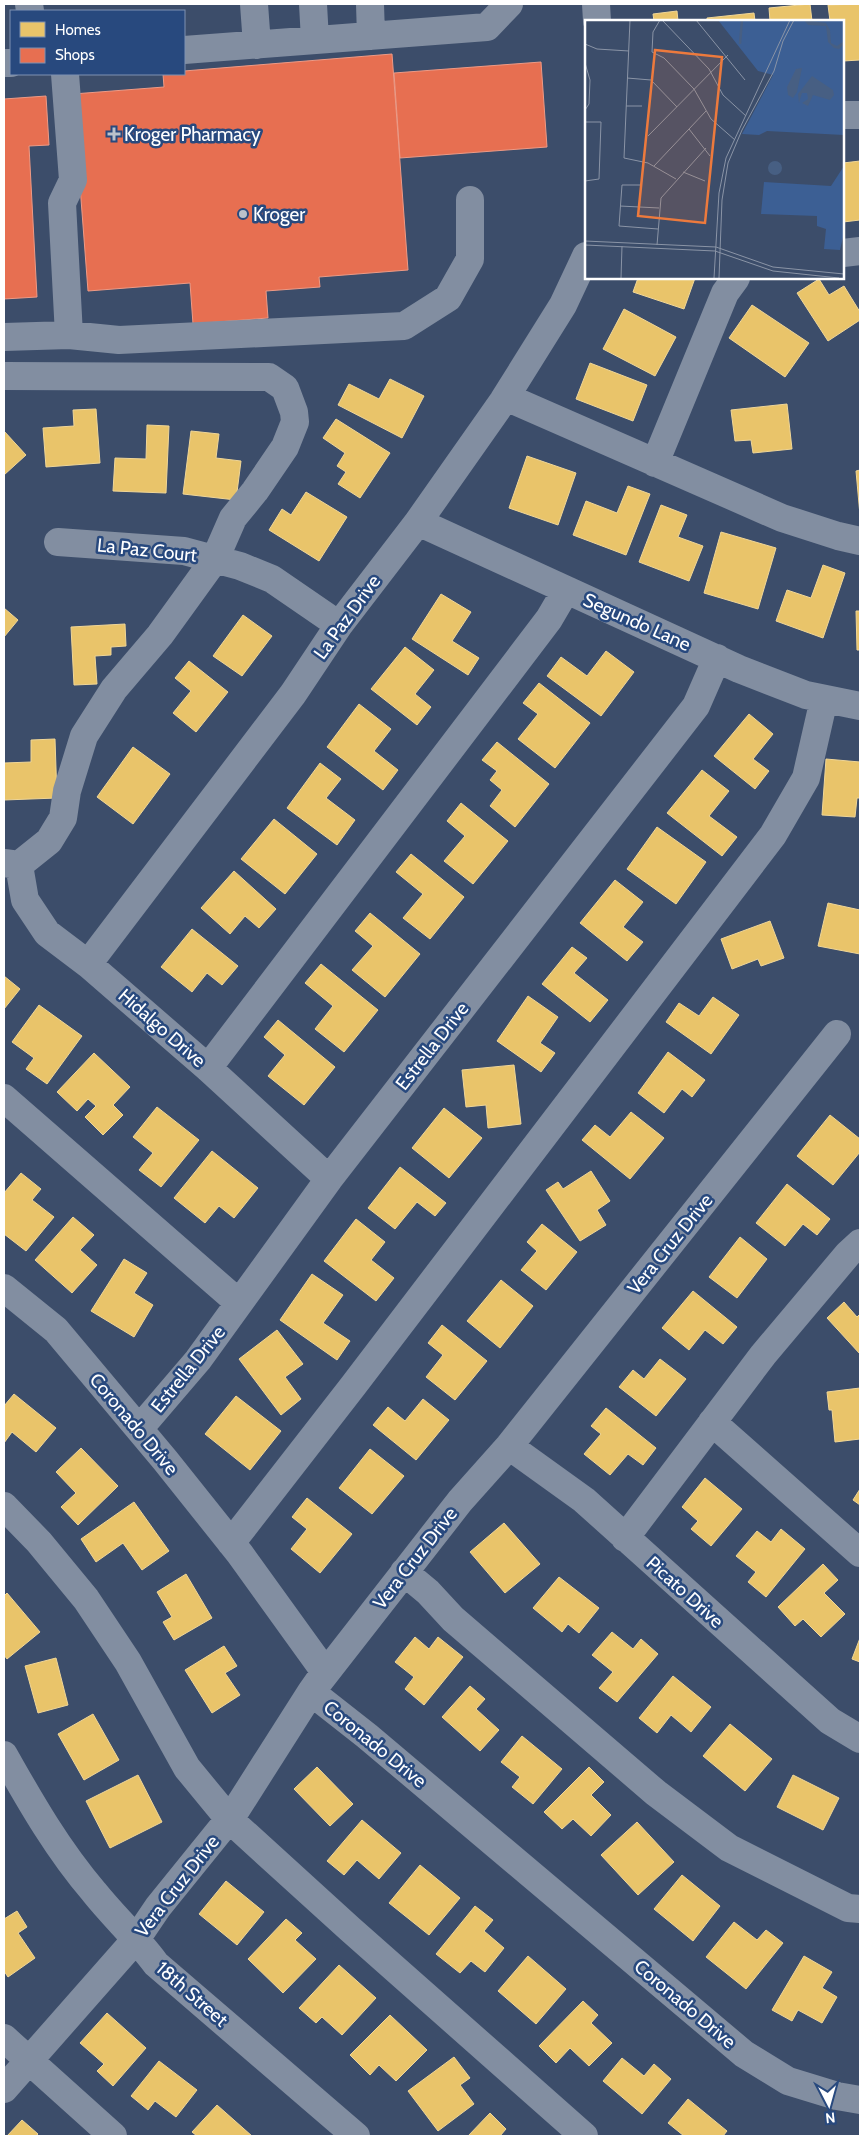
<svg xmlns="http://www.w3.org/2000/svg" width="864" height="2140" font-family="Cabin,sans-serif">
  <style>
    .homes { fill: #e9c46a; stroke: #f0d697 }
    .shops { fill: #e76f51; stroke: #ee9a85 }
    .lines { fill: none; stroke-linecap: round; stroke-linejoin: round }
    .minor { stroke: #828ea1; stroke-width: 28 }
    .poi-dot { fill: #bbc1cb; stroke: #28497e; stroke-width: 2 }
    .labels { text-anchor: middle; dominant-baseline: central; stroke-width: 5; stroke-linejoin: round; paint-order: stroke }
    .poi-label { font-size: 19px; fill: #fff; stroke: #28497e; text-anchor: start }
    .street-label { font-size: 19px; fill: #fff; stroke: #28497e }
    .inset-river { fill: none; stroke: #475f83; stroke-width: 2.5 }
    .inset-road { fill: none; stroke: #8a94a6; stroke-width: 1 }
    .view { fill: #ed7a3d; fill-opacity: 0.15; stroke: #ed7a3d; stroke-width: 2.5 }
    .inset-edge { fill: none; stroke: #fff; stroke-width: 2.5 }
  </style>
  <rect width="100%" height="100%" fill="#3c4d6a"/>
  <path class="homes" d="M810,4L812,21H770L769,8Z
    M860,4V60L843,61V21H830L828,5Z
    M677,11L678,21H654L653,14Z
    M754,13L755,21H707V18Z
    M860,161V220L843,222V163Z
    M638,278H695L684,309L633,292Z
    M819,279L829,295L844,286L860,312V320L828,341L797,293Z
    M752,305L809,343L785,377L729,338Z
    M624,309L676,337L655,376L603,349Z
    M590,363L647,385L633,421L576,399Z
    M390,379L424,396L402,438L338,405L349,384L379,399Z
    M787,404L792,449L753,453L751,440L735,441L731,410Z
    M96,409L100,463L46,467L43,428L74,426L73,410Z
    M336,419L390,453L360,498L338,484L346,472L337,466L345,453L323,438Z
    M147,425L169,426L166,493L113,491L115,458L146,459Z
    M4,431L26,455L4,475Z
    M191,431L219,434L216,458L241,461L236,500L183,494Z
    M527,456L576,473L558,525L509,508Z
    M860,470V515L856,471Z
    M628,486L650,494L626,555L573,535L586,501L617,513Z
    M306,492L347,517L319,561L269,530L282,509L291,515Z
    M661,505L687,515L678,537L703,546L689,581L639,562Z
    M721,532L776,548L758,609L704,593Z
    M823,565L845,573L823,638L776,621L787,590L811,598Z
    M441,594L471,612L452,641L479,658L468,675L412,639Z
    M4,608L18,620L4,637Z
    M856,611H860V650H857Z
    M243,615L272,636L242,676L213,656Z
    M125,624L126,646L111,647V655L95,656L97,684L74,685L71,627Z
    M405,647L434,670L415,694L431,707L417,725L371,689Z
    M606,651L634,672L601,716L547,676L561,657L587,676Z
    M189,661L228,692L196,732L173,713L191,691L175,678Z
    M539,683L590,723L555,768L518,739L538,714L523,703Z
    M359,704L391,729L374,751L398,770L383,790L327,747Z
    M749,714L773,734L753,759L769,771L755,789L714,756Z
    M55,739L57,798L4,800V763L31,762V740Z
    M497,742L549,784L515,827L490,806L502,790L490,780L497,771L482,760Z
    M133,747L170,774L133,824L97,797Z
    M826,759L860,762V798H857L855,817L822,815Z
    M320,763L341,779L326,798L355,820L337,845L287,808Z
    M702,770L729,791L709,816L737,837L722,856L667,813Z
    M461,803L508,841L473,884L444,861L465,836L447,821Z
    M274,819L317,854L285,894L241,859Z
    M657,827L706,862L676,904L627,869Z
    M411,854L464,897L430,939L403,918L423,894L396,872Z
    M234,871L276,909L259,928L245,916L230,934L201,908Z
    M615,880L643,902L623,927L643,942L627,961L580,923Z
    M828,903L860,910V954L818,946Z
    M370,913L420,954L385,997L352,970L373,946L355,931Z
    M770,921L784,958L761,966L758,959L732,969L721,939Z
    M192,929L238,966L222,985L207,973L192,992L161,967Z
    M572,947L587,958L574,973L608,1000L590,1022L542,984Z
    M321,964L378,1010L344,1052L315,1029L333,1006L305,983Z
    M4,976L20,989L4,1009Z
    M528,996L558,1017L540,1043L555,1053L541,1072L497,1041Z
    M713,997L739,1015L711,1054L666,1022L679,1003L699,1016Z
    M39,1005L82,1036L47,1084L26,1069L34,1058L12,1042Z
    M278,1020L335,1067L304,1105L268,1076L285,1055L264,1037Z
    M668,1052L705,1080L692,1097L682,1089L664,1113L638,1093Z
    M94,1053L130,1087L113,1105L123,1115L103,1135L85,1117L96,1106L88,1099L77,1111L57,1092Z
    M514,1065L521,1124L488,1128L486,1105L466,1107L462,1070Z
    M157,1107L199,1140L161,1187L139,1170L153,1153L133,1137Z
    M444,1108L482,1138L449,1178L412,1148Z
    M631,1112L664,1138L630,1179L582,1140L595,1125L610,1137Z
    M830,1115L860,1139V1152L833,1185L797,1156Z
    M212,1151L258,1188L234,1218L219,1206L205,1223L174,1198Z
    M400,1167L446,1203L435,1216L417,1202L395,1229L368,1208Z
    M591,1171L610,1201L597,1210L606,1225L580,1241L546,1190L558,1182L563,1189Z
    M21,1173L41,1189L32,1200L54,1217L26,1251L4,1234V1193Z
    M787,1184L830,1219L817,1235L803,1224L785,1246L756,1223Z
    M73,1217L94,1235L80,1250L97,1265L72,1293L35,1260Z
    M356,1219L385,1242L371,1260L394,1278L376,1301L324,1261Z
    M542,1224L577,1252L546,1290L521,1270L537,1251L527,1242Z
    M740,1237L767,1259L737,1298L709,1277Z
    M124,1259L147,1273L134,1293L153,1305L134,1337L91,1311Z
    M312,1274L343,1295L323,1323L350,1341L337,1360L280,1320Z
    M501,1280L533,1306L500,1348L467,1321Z
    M693,1291L737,1327L723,1344L705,1330L689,1350L662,1328Z
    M844,1302L857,1317L860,1314V1354L827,1318Z
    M442,1325L487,1361L455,1400L426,1377L443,1355L428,1343Z
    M277,1330L303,1364L285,1377L301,1399L281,1415L239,1359Z
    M660,1359L686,1379L656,1416L619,1387L633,1370L644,1379Z
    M860,1388V1439L835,1442L832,1410H829L827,1392Z
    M14,1394L56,1428L36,1452L12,1432L4,1443V1406Z
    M236,1396L281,1431L250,1470L205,1434Z
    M423,1399L449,1420L416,1460L373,1425L388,1407L405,1421Z
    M606,1408L656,1448L643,1465L628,1454L610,1475L584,1454L601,1434L591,1426Z
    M81,1448L118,1486L78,1525L61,1507L76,1493L56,1472Z
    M370,1449L404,1476L372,1514L339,1488Z
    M705,1478L742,1509L711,1546L691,1529L698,1521L682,1507Z
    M860,1489V1505L853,1500Z
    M307,1498L352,1534L320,1573L291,1549L307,1529L292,1517Z
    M134,1502L169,1551L142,1570L123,1543L96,1562L81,1539Z
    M504,1523L540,1564L505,1593L470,1552Z
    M781,1529L805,1549L766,1597L748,1582L756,1572L736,1556L757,1531L771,1542Z
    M823,1564L838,1580L824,1593L845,1614L821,1637L803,1619L795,1626L778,1607Z
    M186,1574L212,1618L174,1640L163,1622L172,1617L157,1592Z
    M559,1577L599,1608L579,1633L568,1624L562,1632L533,1608Z
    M7,1593L40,1632L7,1659L4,1655V1596Z
    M612,1632L633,1649L641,1639L658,1654L617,1702L599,1688L613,1672L592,1655Z
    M415,1637L429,1649L438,1637L463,1657L424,1705L405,1689L414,1677L395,1662Z
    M860,1638V1662L852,1659Z
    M224,1646L237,1666L225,1673L240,1695L212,1713L185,1670Z
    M56,1658L68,1705L38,1713L25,1666Z
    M673,1676L711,1707L691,1732L671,1715L657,1733L639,1718Z
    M470,1686L485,1699L476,1709L499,1730L480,1751L442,1717Z
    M93,1714L119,1760L84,1780L58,1734Z
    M730,1724L772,1759L745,1791L703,1756Z
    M522,1736L562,1769L533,1804L512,1787L520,1777L501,1762Z
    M317,1767L353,1804L330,1826L294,1789Z
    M589,1767L604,1782L591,1795L611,1815L591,1836L573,1819L562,1829L544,1812Z
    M138,1775L162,1822L110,1848L86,1801Z
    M793,1775L839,1798L823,1830L777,1807Z
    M362,1820L401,1853L379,1879L357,1860L344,1875L327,1861Z
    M637,1822L674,1862L638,1895L601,1855Z
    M420,1865L460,1898L429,1935L389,1903Z
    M682,1875L720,1906L693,1941L654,1909Z
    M226,1881L264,1912L237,1945L199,1914Z
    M475,1906L493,1920L484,1931L504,1948L485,1972L471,1961L460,1973L436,1954Z
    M17,1911L27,1927L18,1933L35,1958L8,1977L4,1971V1919Z
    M286,1919L302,1933L295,1940L316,1959L283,1993L248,1959Z
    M734,1922L757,1940L766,1930L783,1943L746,1989L706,1957Z
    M528,1956L566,1989L536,2024L498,1991Z
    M804,1956L832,1972L822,1988L837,1997L822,2023L798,2010L792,2021L772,2010Z
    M339,1965L376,1998L342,2035L322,2017L316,2023L299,2008Z
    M583,2001L598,2015L591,2023L612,2043L589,2066L570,2048L556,2063L539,2046Z
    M107,2013L146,2048L113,2086L97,2071L104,2064L80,2043Z
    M390,2015L427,2050L396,2081L379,2065L370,2075L350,2055Z
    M454,2057L470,2078L460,2085L474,2104L438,2131L408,2091Z
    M622,2058L644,2076L654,2064L671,2079L642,2114L603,2081Z
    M159,2061L197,2090L176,2117L155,2101L148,2110L131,2096Z
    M688,2099L727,2131L723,2136H684L668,2123Z
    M217,2105L252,2136H197L192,2132Z
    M490,2113L506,2129L500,2136H468Z
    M22,2120L38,2134L36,2136H7Z"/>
  <path class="shops" d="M392,54L408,270L319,277L320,287L266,291L268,318L193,324L190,283L88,291L73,94L164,87L163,74H184V71Z
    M541,62L547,147L400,158L394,73Z
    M46,96L49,145L29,146L37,297L4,299V99Z"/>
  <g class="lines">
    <path class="minor" d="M29,4L30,11
      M254,4L257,45
      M313,4L315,40
      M370,4L371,36
      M596,4L597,21
      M184,50L487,27L509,4
      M4,63H11
      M843,115H860
      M843,253L860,251
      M69,335L119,340L404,326L448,298L470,259V200
      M4,337L69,335L62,203L73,180L65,74
      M4,376L269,377L285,388L294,412L295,422L285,447L255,491L233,518L215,559L160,635L114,689L84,736L67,791L63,818L49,841L19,865L4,863
      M506,397L782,518L838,536L860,541
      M655,463L725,293L736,278
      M418,522L739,669L806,695L860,706
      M58,542L184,551L240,566L272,579L339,625
      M19,865L25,900L47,933L88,964L208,1068L329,1179
      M88,964L293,694L339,625L418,522L503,401L563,305L586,256
      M208,1068L549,619L566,590
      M4,1098L239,1303
      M4,1288L56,1330L165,1460L240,1554L325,1672L311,1692L367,1736L744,2054L788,2081L837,2096L860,2100
      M712,1422L860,1553
      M139,1429L198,1360L329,1179L696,706L717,658
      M509,1446L584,1500L830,1721L860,1739
      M4,1506L39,1542L86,1599L128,1662L187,1768L229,1819L350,1929L584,2136
      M625,1538L763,1355L848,1254L860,1243
      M231,1543L353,1386L773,835L806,778L824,699
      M404,1572L428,1592L453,1619L656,1793L729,1848L848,1908L860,1909
      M4,1755C31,1803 58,1850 94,1892C114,1917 136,1937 156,1964L356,2136
      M4,2038L113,2136
      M4,2089L137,1938L158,1907L234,1813L311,1692L460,1501L509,1446L837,1034"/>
  </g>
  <g class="poi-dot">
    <path d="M111.5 126.5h5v5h5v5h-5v5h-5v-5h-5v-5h5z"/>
    <circle cx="243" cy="214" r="5"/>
  </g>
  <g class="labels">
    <g class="poi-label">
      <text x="124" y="134">Kroger Pharmacy</text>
      <text x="253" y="214">Kroger</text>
    </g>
    <g class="street-label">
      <text transform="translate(147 550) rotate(6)">La Paz Court</text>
      <text transform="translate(347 617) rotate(-54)">La Paz Drive</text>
      <text transform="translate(637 622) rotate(24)">Segundo Lane</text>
      <text transform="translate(162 1028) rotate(41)">Hidalgo Drive</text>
      <text transform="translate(432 1046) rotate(-52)">Estrella Drive</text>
      <text transform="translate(670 1244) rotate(-51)">Vera Cruz Drive</text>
      <text transform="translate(188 1369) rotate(-51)">Estrella Drive</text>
      <text transform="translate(134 1424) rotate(50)">Coronado Drive</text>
      <text transform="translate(415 1558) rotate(-52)">Vera Cruz Drive</text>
      <text transform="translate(685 1592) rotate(42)">Picato Drive</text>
      <text transform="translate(375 1744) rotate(39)">Coronado Drive</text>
      <text transform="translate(177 1886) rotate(-52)">Vera Cruz Drive</text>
      <text transform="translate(192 1994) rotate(41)">18th Street</text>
      <text transform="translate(685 2004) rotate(40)">Coronado Drive</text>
    </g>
  </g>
  <g transform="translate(585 20)">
    <rect width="259" height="259" fill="#3c4d6a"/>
    <path d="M133,0H259V115L182,111L174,115L157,114L188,55L173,51ZM259,146V213L255,230L239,229L241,209L232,206V196L176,194L179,162L246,166Z" fill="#3c5f94"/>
    <path d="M219,0L241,3L245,10L246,23L252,26L259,21V24L254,29L249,28L243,22L241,6L223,5ZM217,48L212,72L208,78L203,75L202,67L211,49ZM227,56L248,70L249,75L245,80L228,75L223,86L217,83L223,79L222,73H217L214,83L213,74ZM183 148a7 7 0 1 1 14 0a7 7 0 1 1-14 0Z" fill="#475f83"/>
    <path class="inset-river" d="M155,24L157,0"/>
    <path class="inset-road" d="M45,0L39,138L63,143L91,159M75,0L68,12L67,32L79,38L109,69L126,99L150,120M77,0L124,49L138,75L161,96M111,0L160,60M0,24L12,29L44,31M0,43L5,60L4,84L0,90M42,58L66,60L92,87M41,86H57M0,102H16L14,159L0,161M104,109L125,136M63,116L143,35M69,146L121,91M98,152L120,161M55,165H37L34,206L73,209M35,186L74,188M0,221L131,227L188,247L259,254M0,225L130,231L188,251L254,258M72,225L76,178L121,128M36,258L37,226M129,258L134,173L141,138L205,0M134,258L137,180L143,143L157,110L189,51L198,21L209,0"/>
    <path class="view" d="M70,30L137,37L120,203L53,196Z"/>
    <rect width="259" height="259" class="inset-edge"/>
  </g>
  <rect width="864" height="2140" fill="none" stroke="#ffffff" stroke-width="10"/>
  <rect x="10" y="10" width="175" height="65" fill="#28497e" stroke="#7e92b2"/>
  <rect x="20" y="22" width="25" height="15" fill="#e9c46a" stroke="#7e92b2"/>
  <text x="55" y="35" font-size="15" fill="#ffffff">Homes</text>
  <rect x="20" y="48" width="25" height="15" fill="#e76f51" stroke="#7e92b2"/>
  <text x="55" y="60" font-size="15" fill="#ffffff">Shops</text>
  <g transform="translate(829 2105) rotate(174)" stroke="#28497e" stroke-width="4" paint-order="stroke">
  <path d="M0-4L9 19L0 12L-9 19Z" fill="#ffffff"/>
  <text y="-8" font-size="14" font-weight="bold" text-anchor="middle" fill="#ffffff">N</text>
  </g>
</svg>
